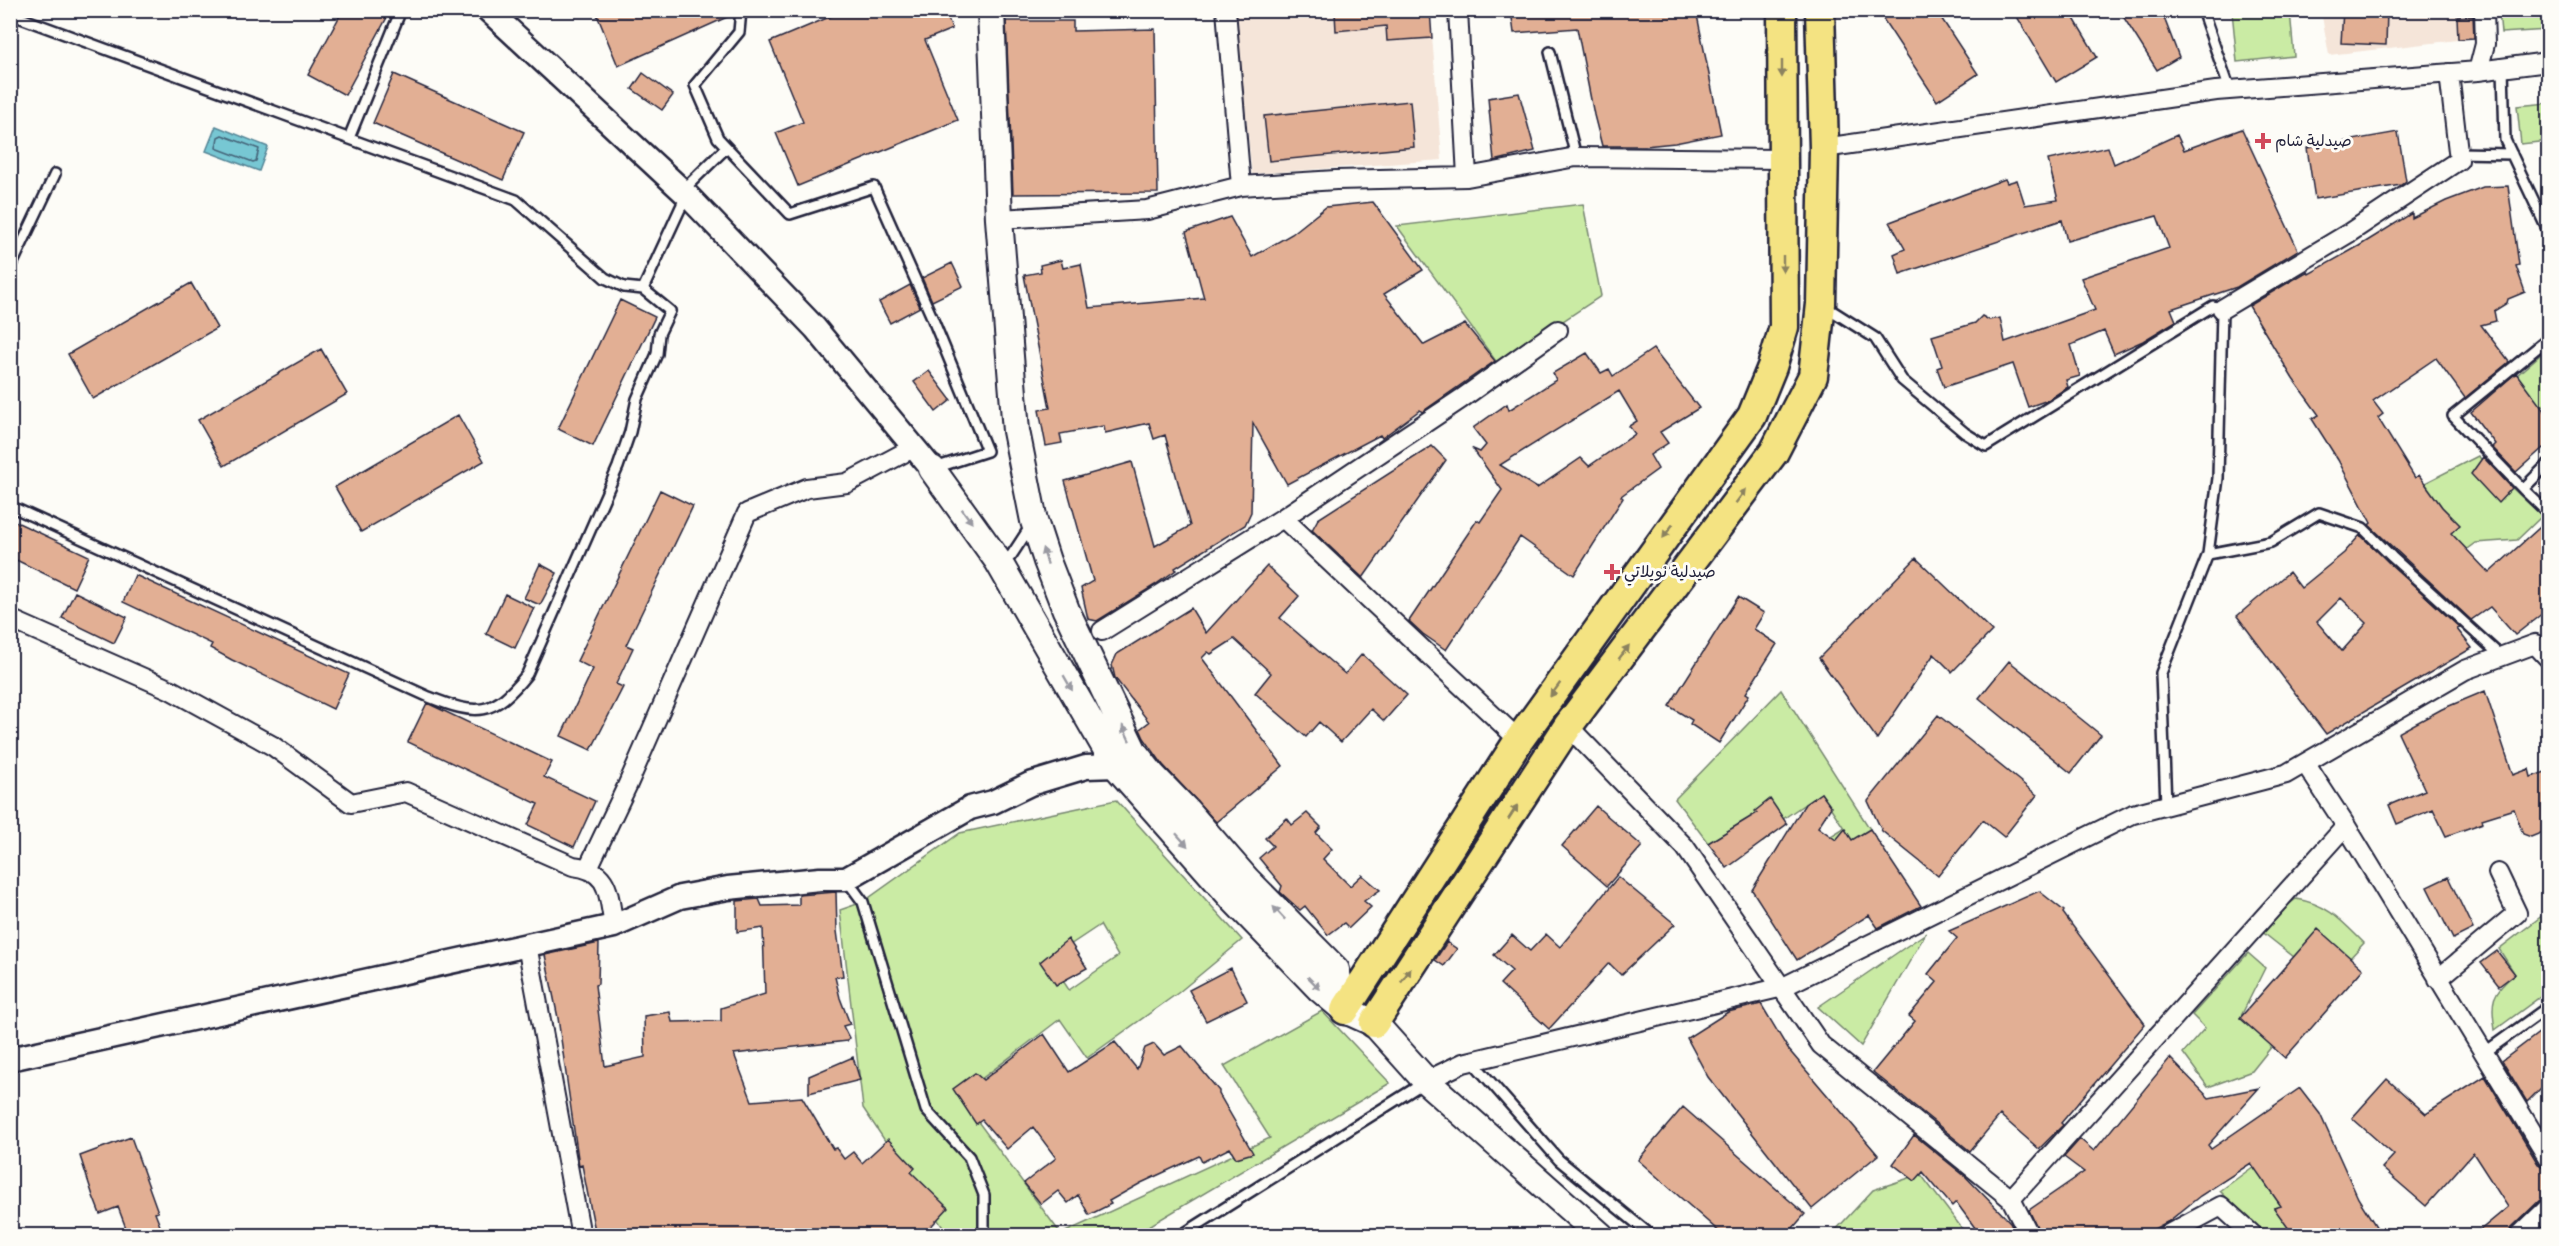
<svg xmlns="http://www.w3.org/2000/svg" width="2559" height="1246" font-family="Pangolin,'Playpen Sans Arabic',sans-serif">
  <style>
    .built { fill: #f5e5d9 }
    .green { fill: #caeba4; stroke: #768670; stroke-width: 1.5; fill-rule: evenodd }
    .water { fill: #77c7d3; stroke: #558596; stroke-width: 1.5 }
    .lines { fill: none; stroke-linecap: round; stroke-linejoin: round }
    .shore { stroke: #446478; stroke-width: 1.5 }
    .building { fill: #e2af94; stroke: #22223b; stroke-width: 1.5; fill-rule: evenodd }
    .service-casing { stroke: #22223b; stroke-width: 14 }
    .minor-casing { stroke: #22223b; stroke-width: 22 }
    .tertiary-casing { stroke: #22223b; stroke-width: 27 }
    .secondary-casing { stroke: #22223b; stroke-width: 30 }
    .primary-casing { stroke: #22223b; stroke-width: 33 }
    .service { stroke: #fdfcf7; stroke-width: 9 }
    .minor { stroke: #fdfcf7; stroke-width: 18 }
    .tertiary { stroke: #fdfcf7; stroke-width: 22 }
    .secondary { stroke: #fdfcf7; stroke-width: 26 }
    .primary { stroke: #f4e382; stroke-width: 28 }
    .oneway { fill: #8b825e }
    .oneway2 { fill: #9a9aa2 }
    .poi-dot { fill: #d1495b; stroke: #fdfcf7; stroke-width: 2 }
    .labels { text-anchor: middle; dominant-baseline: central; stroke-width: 6; stroke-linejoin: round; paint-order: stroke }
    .poi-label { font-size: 16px; fill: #22223b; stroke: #fdfcf7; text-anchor: start }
  </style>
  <rect width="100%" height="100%" fill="#fdfcf7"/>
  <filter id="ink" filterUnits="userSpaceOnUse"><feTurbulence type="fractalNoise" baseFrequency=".0167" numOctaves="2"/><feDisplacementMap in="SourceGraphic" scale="12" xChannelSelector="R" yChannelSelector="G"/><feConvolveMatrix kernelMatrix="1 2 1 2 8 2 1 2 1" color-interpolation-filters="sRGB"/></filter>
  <g filter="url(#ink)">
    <path class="built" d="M1235,11H1430L1442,160L1252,174Z
      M2321,11H2473L2475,38L2329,55Z"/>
    <path class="green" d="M2232,11H2290L2294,56L2237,62Z
      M2499,11H2548V30L2501,33Z
      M2548,103V141L2521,144L2517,106Z
      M1583,204L1601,296L1498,364L1397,226Z
      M2548,348V401L2541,409L2517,375Z
      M2478,456L2542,516L2517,540L2475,543L2460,554L2447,537L2459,525L2442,507L2425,483Z
      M1781,690L1870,829L1860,835L1869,850L1823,841L1844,828L1821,793L1783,819L1773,834L1763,842L1746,820L1708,843L1675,799Z
      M1116,800L1242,940L1178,993L1087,1058L1060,1019L959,1096L1061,1234L1270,1138L1224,1066L1322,1011L1390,1083L1134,1235H948L863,1108L840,910L863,902L960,833ZM1100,925L1118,956L1069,990L1049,959Z
      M2296,899C2328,904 2342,921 2364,943L2350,958L2318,930L2294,957L2261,931L2281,910Z
      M2547,912L2548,991L2495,1030C2491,1001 2491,993 2515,974L2499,949Z
      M1926,933L1861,1046L1818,1007Z
      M2248,953L2265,968L2240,1018L2272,1046L2252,1071L2208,1087L2183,1053L2205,1028L2192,1015Z
      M2284,1144L2274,1170L2262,1179L2281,1206L2274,1208L2290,1230L2281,1235L2266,1236L2220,1191Z
      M1919,1172L1967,1235L1832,1234L1873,1190L1906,1179Z"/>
    <path class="water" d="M216,126L268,147L259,171L206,151Z"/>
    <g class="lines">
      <path class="shore" d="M222,135L259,149L256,161L253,162L216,148L218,137Z"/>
    </g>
    <path class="building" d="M343,10H391L345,95L308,75Z
      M595,10H734V14L618,66Z
      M846,10H945L952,29L925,40L958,120L798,186L776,133L803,122L770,42Z
      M1367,10H1430L1432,38L1387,41L1386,26L1336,31L1335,13Z
      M1511,10H1696L1721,134L1675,143L1645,146H1602L1594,115L1577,28L1514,33Z
      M1896,10H1936L1978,74L1937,101L1883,19Z
      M2013,10H2069L2097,57L2056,82Z
      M2119,10H2161L2179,57L2157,70Z
      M2343,10H2387L2386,45L2341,43Z
      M2473,16L2474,38L2458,39L2457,17Z
      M1006,21H1073V31L1155,29L1158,193L1013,194Z
      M643,73L673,95L662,110L632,89Z
      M394,74L524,132L503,180L373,123Z
      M1519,93L1535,151L1494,161L1488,98Z
      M1410,101L1414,147L1269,161L1264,116Z
      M2242,129L2298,250L2237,287L2171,309L2176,321L2143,341L2114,354L2104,331L2071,345L2080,376L2066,380L2068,387L2048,400L2028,407L2013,364L1944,387L1937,368L1942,366L1932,336L1975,323L1982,316L1989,320L2000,318L2005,342L2095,310L2081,278L2169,248L2157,216L2067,241L2062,220L1900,274L1894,254L1905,249L1890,222L2005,179L2007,183L2017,180L2025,205L2058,200L2048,160L2108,147L2114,164L2177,135L2184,150Z
      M2398,132L2406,181L2401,185L2315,199L2307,148Z
      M2508,186L2519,265L2516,266L2525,292L2508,299L2507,303L2494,311L2496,321L2481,325L2509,362L2465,398L2436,358L2373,401L2383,414L2378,418L2415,478L2419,475L2442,507L2460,525L2451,533L2489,573L2548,520V609L2515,635L2490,607L2471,620L2369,525L2371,523L2338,460L2312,419L2319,415L2293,379L2249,306L2308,271L2309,274L2359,246L2412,213V218L2446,201L2483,187Z
      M1373,202L1423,270L1384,294L1424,345L1465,324L1495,361L1422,412L1420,410L1382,438L1380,435L1287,484L1253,423L1251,512L1245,525L1175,568L1176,570L1155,585L1097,621L1088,619L1081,588L1093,581L1065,481L1132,462L1155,546L1190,526L1165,435L1154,439L1149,423L1105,433L1104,426L1060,434L1062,443L1046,446L1039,410L1050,408L1024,275L1041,272L1040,265L1061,260L1063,268L1081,264L1089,308L1204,298L1186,232L1230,217L1252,257L1292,234L1326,207Z
      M952,263L963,286L932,301L922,278Z
      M191,283L217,328L93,399L68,354Z
      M910,285L920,307L890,323L879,302Z
      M620,300L655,317L593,446L558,429Z
      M321,349L347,394L224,466L198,420Z
      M1653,349L1699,408L1660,432L1668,443L1650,455L1658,469L1621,496L1623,498L1574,575L1520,537L1446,650L1423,634L1409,621L1477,520L1480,522L1502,490L1473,449L1480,452L1486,445L1473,428L1507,404L1509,410L1556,380L1553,373L1587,353L1601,373L1609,369L1613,376ZM1619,391L1637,421L1629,426L1635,434L1589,466L1581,458L1537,488L1500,465Z
      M929,371L951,400L936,412L914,382Z
      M2516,373L2548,416V449L2543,448L2516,472L2492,447L2495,444L2471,412Z
      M458,415L484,461L361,532L335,487Z
      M1432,446L1446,460L1363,578L1312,530L1318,519Z
      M2483,457L2512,488L2498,503L2471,474Z
      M660,490L693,506L626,645L633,648L616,684L623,687L591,750L561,736L593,669L577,661Z
      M10,519L89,556L74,588L10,557Z
      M2360,535L2460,628L2457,629L2472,648L2326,734L2237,616L2289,572L2301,588L2344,553ZM2341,598L2367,623L2342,651L2317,622Z
      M1916,558L1992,631L1952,672L1934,654L1877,739L1819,658Z
      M540,564L557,573L540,605L524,598Z
      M1267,566L1299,596L1280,618L1345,674L1362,654L1407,695L1384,721L1371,709L1341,742L1319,722L1306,737L1255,693L1271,673L1234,639L1211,654L1208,652L1202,658L1283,766L1216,822L1163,765L1144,738L1140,729L1149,722L1115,678L1112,665L1117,654L1191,608L1206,633Z
      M135,575L349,674L333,709L232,660L210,648L212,644L123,602Z
      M75,592L127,617L114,643L62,618Z
      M505,594L534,608L515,648L486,634Z
      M1738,597L1764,613L1754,629L1777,644L1746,693L1749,695L1719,743L1690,724L1692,720L1669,706Z
      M2009,661L2101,735L2071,773L1979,698Z
      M2485,691L2513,775L2529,769L2531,777L2548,771V830L2531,837L2523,834L2514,809L2482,819L2483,823L2446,836L2433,809L2397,824L2389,805L2425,790L2398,733L2442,709Z
      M427,703L552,762L544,777L595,801L574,847L528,825L538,804L408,742Z
      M1938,715L2037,795L2004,837L1983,820L1938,876L1882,831L1868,801Z
      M1821,793L1831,807L1818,827L1836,840L1845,829L1852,840L1870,829L1921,906L1878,928L1869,915L1797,960L1752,890L1805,804Z
      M1770,799L1787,824L1727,868L1708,843L1757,813L1755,811Z
      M1596,806L1642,846L1607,886L1562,846Z
      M1307,813L1321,827L1316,833L1332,849L1323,859L1350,886L1362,875L1380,890L1364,901L1371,907L1349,928L1344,923L1328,935L1305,906L1300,910L1280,892L1282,886L1259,858L1273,846L1265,838L1287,818L1292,825Z
      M1618,877L1675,924L1621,975L1609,963L1549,1029L1500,984L1512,971L1494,955L1512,935L1530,951L1546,934L1560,947Z
      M2448,877L2473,929L2453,939L2427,887Z
      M2039,891L2064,911L2063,913L2145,1024L2061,1123L2063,1125L2039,1149L2000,1115L1970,1151L1873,1072L1915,1021L1909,1016L1937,982L1928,974L1957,938L1949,931Z
      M836,892L837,931L843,976L835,977L840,998L850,1024L843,1026L849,1038L847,1041L734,1054L752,1101L802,1097L833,1149L836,1148L844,1159L853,1152L862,1163L888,1139L915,1168L911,1172L948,1208L922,1236H596L582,1165L579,1166L578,1158L558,1018L545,955L599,943L598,984L595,985L605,1066L645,1057L644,1016L670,1012L672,1022L721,1021V1008L765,994L763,928L737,932V901L759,899L762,906L799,905V895Z
      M2318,929L2363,969L2285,1058L2240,1018Z
      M1068,939L1087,968L1056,985L1040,962Z
      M1447,942L1457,949L1444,966L1435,960Z
      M2497,951L2515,974L2499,986L2481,963Z
      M1231,968L1247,1001L1206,1021L1189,990Z
      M1761,1004L1788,1049L1878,1155L1812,1209L1708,1077L1687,1038L1728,1012Z
      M2548,1026V1081L2527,1102L2502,1061Z
      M1044,1034L1069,1072L1115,1042L1137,1069L1145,1048L1154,1044L1164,1055L1182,1046L1219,1091V1094L1253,1153L1236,1158L1230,1148L1202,1162L1199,1156L1141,1183L1109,1201L1111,1204L1089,1215L1078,1195L1068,1203L1058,1191L1041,1204L1024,1183L1056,1158L1033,1127L1007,1149L982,1120L976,1124L953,1089L975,1073L983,1080Z
      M853,1057L860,1080L809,1093V1076Z
      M2170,1058L2209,1098L2259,1088L2208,1145L2211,1149L2300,1088L2320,1114L2358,1198L2382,1236H2294L2274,1208L2281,1206L2251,1163L2200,1196L2169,1221L2141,1236H2041L2029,1210L2084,1172L2064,1157L2080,1139L2094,1151Z
      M2485,1076L2538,1164L2548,1169V1197L2540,1200L2511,1228L2508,1236H2473L2508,1207L2473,1153L2426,1206L2382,1168L2394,1155L2352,1118L2387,1079L2426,1114Z
      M1683,1107L1805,1214L1786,1236H1724L1638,1160Z
      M1914,1135L1966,1177L2010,1222L2017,1236H1981L1956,1202L1952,1206L1923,1172L1915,1181L1893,1164Z
      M131,1137L158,1212L155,1213L164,1236H129L118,1207L100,1214L93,1196L80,1156Z"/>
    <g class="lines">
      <g class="service-casing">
        <path id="service" d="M741,10L739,32L695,85L718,138L790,214L874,187L931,315L987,451L935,468
          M2202,10L2230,90
          M10,14L516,200L605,278L624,287L643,289L670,311L659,334L657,354L637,399L630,432L618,467L527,674C493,717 477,716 429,697L10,506
          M1550,52L1576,157
          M2503,68L2505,140L2548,231
          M349,138L401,10
          M2458,153L2512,154
          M683,190L726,148
          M10,269L55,174
          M643,289L686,196
          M1826,307L1875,338L1902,380L1965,433L1986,446L2213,306L2222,309L2218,478L2208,554L2161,673L2166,805
          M2548,339L2453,416L2523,489L2548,464
          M2523,489L2548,513
          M2208,554L2271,542L2319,513L2363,528L2392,557L2502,657
          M1001,560L1011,556L1032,524
          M846,879L863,902L926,1110L969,1157L984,1195V1236
          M2484,1053L2548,1007
          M1472,1061L1559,1160L1652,1236
          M1180,1236L1425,1082"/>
      </g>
      <g class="minor-casing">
        <path id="minor" d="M1226,10L1241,186
          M1458,10L1467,177
          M2478,71L2485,44L2484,10
          M1824,148L2216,91L2478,71L2548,62
          M999,219L1147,210L1241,186L1336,180L1467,177L1576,157L1783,159
          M2222,309L2349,233L2459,160L2449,73
          M1283,518L1519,740
          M10,619L171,690L273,746L351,803L406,792L573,866C611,870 608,895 614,926
          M1102,631L1283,518L1461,399L1558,330
          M1568,726L1685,847L1821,1045L2011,1199L2346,826
          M2305,763L2346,826L2548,1158
          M588,868L628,784L747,513L807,488L847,483L913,448
          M527,945L581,1236
          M2438,979L2517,913L2498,873
          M1426,1081L1463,1063L1783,987L2133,814L2286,774L2465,670L2535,644L2548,658
          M2011,1199L2030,1236
          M2165,1236L2221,1206L2254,1236
          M2519,1236L2548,1208"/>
      </g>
      <g class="tertiary-casing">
        <path id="tertiary" d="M488,10L687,195L815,328L932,469
          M10,1059L614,926L680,897L728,888L820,879H846L970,808L993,802L1030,784L1086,767L1116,766"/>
      </g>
      <g class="secondary-casing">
        <path id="secondary" d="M991,10L999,219L1016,431L1034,521L1047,561L1066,610L1134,752L1152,775L1187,811L1247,880L1336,970L1345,1010
          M932,469L998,561L1116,766L1234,900L1320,989L1345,1010L1374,1023L1426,1081L1601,1236"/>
      </g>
      <g class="primary-casing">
        <path id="primary" d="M1345,1010L1519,740L1752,416L1772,367L1784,327L1782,10
          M1374,1023L1568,726L1774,452L1813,376L1821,304L1824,148L1820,10"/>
      </g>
      <use href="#service" class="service"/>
      <use href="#minor" class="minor"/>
      <use href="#tertiary" class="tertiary"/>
      <use href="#secondary" class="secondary"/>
      <use href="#primary" class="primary"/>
    </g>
    <defs><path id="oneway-solid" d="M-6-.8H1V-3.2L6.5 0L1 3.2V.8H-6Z" transform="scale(1.5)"/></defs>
    <g class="oneway">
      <use href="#oneway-solid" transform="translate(1782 69) rotate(90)"/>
      <use href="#oneway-solid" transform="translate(1783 264) rotate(90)"/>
      <use href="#oneway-solid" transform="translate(1741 496) rotate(-53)"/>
      <use href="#oneway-solid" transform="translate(1668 531) rotate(126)"/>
      <use href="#oneway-solid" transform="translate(1624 652) rotate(-53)"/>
      <use href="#oneway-solid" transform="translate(1555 690) rotate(126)"/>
      <use href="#oneway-solid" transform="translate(1513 812) rotate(-57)"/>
      <use href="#oneway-solid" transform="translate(1406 975) rotate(-56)"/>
    </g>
    <g class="oneway2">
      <use href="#oneway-solid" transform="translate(967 516) rotate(54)"/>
      <use href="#oneway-solid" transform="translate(1045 556) rotate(-108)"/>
      <use href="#oneway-solid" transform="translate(1068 683) rotate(60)"/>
      <use href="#oneway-solid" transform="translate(1126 733) rotate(-115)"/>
      <use href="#oneway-solid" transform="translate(1182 840) rotate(48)"/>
      <use href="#oneway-solid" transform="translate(1279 913) rotate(-133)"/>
      <use href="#oneway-solid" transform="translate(1314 983) rotate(45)"/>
    </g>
  </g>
  <g class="poi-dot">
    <path d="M2260 132h6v6h6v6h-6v6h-6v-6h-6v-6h6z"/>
    <path d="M1609 563h6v6h6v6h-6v6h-6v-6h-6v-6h6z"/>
  </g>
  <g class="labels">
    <g class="poi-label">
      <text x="2275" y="141">صيدلية شام</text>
      <text x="1624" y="572">صيدلية نويلاتي</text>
    </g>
  </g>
  <rect width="2559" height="1246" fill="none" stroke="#fdfcf7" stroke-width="36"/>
  <rect x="18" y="18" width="2523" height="1210" fill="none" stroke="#22223b" stroke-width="2" filter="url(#ink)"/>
</svg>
